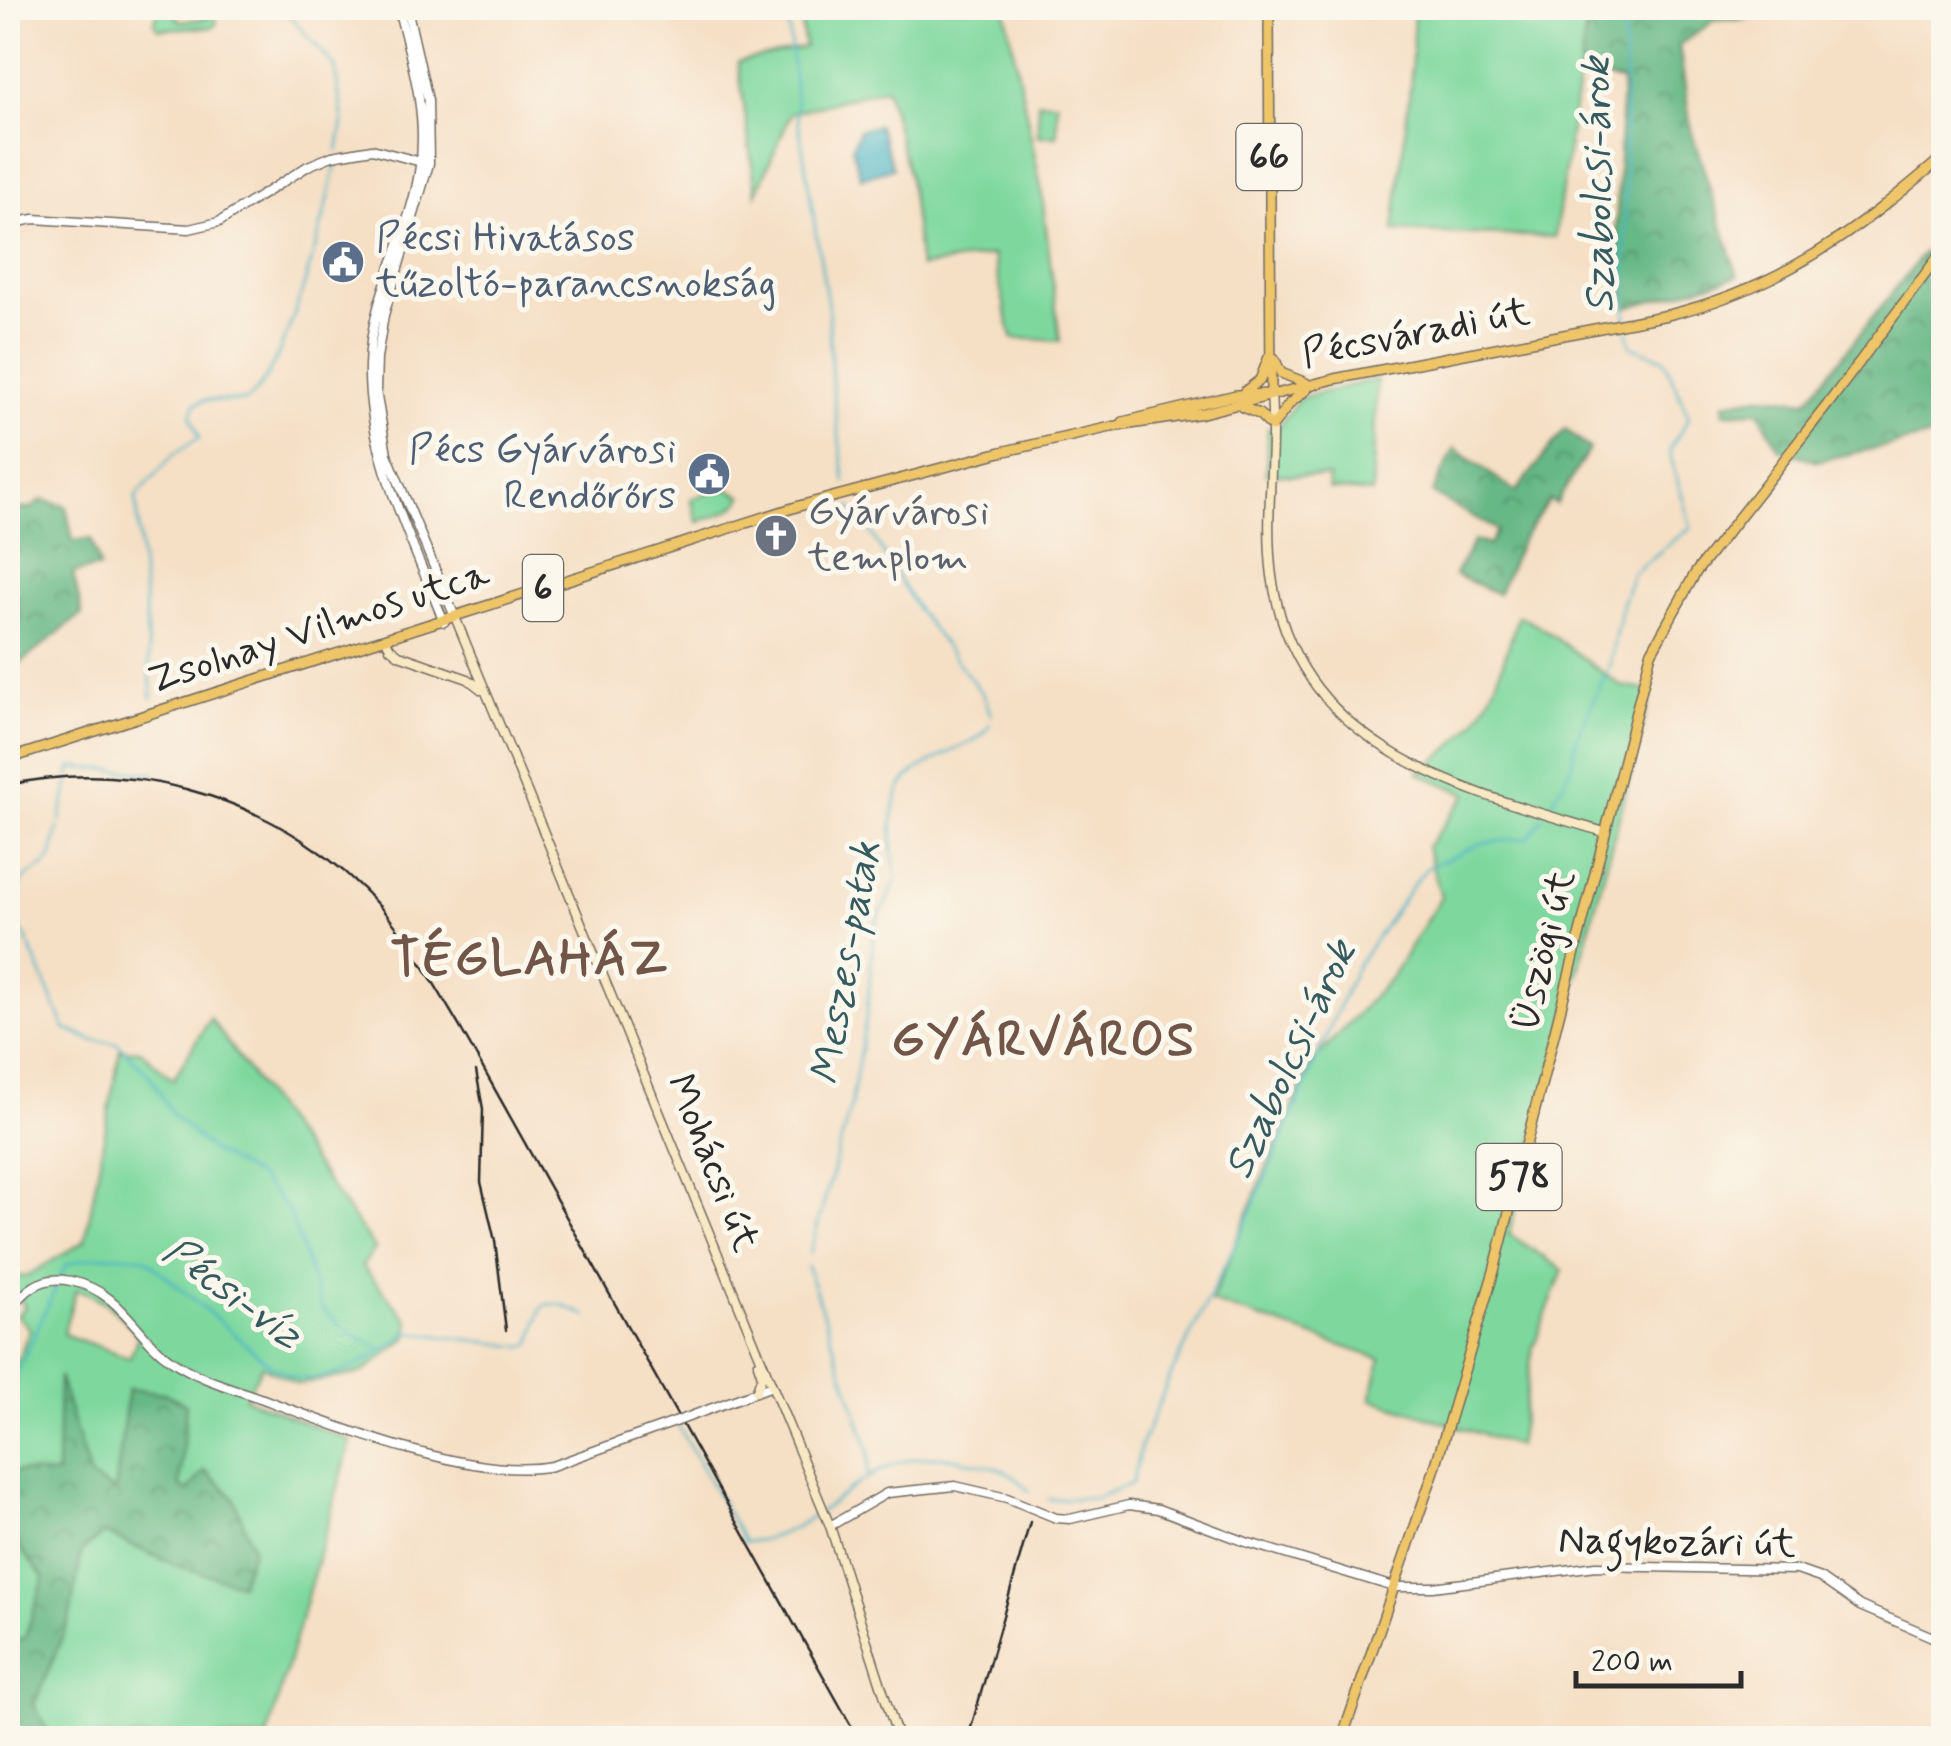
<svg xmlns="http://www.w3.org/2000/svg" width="1951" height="1746" font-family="Mynerve,sans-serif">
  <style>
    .green { fill: #7ed89e; stroke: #548264; stroke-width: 2.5; fill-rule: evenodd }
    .forest { fill: url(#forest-crowns); stroke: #487258; stroke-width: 2.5 }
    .water { fill: #47b3c4; stroke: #396f78; stroke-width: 2.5 }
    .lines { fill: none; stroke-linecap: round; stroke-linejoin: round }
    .stream { stroke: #47b3c4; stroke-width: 2.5 }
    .tertiary-casing { stroke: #726a61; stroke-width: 11 }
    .secondary-casing { stroke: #726a61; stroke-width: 11 }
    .primary-casing { stroke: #726a61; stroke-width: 12 }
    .tertiary { stroke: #fff; stroke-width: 8 }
    .secondary { stroke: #f8e8c3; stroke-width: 8 }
    .primary { stroke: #eec569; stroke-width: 9 }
    .rail { stroke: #2b2b2b; stroke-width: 2.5 }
    .tertiary-bridge-casing { stroke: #726a61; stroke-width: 11; stroke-linecap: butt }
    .tertiary-bridge { stroke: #fff; stroke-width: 8 }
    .labels { text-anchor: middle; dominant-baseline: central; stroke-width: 10; stroke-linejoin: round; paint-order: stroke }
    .shield { fill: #fbf7ec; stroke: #696865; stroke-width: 2.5 }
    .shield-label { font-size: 38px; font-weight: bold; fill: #2b2b2b }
    .service-label { font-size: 40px; fill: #4e5e75; stroke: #fbf7ec; text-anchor: start }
    .street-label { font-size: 40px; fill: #2b2b2b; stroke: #fbf7ec }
    .worship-label { font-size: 40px; fill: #5b616d; stroke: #fbf7ec; text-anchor: start }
    .water-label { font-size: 42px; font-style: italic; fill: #355b61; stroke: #fbf7ec }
    .district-label { font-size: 50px; font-weight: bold; letter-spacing: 2.5px; fill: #725549; stroke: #fbf7ec }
  </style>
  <defs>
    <pattern id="forest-crowns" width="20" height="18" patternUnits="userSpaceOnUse" patternTransform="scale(2.5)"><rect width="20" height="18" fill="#66b885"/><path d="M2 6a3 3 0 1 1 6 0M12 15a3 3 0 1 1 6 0" fill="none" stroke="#54966d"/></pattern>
  </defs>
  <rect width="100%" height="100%" fill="#fbf7ec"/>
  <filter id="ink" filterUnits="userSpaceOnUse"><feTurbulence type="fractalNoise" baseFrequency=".01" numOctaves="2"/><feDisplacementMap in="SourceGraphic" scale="20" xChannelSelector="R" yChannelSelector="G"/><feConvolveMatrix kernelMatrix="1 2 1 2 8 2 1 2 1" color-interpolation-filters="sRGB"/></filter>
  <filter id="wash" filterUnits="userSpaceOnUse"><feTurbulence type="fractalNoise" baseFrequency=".0048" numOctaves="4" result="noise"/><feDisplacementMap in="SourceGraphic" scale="40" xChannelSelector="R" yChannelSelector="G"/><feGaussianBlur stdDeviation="2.25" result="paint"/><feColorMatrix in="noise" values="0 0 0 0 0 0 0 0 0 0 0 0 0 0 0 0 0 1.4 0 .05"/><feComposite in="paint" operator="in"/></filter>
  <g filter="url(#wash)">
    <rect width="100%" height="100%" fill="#f5dfc5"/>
    <path class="green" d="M159,8L172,11L180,21L209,18L211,8H215L216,24L213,27L158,29L154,23Z
      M799,8H1005L1041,187L1060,341L1012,338L993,255L920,267L909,177L886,88L791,113L756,194L738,62L805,47Z
      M1414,8H1589L1555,237L1394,231L1411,80Z
      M1038,102H1057V136H1038Z
      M1377,379L1372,493L1329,489L1328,477L1266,474L1268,428L1280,425L1299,398Z
      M726,488L743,496C736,512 714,516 698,522L691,499Z
      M8,578L22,619L8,639Z
      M1518,616L1535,623L1621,686L1652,691L1509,1234L1563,1270L1533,1347L1518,1446L1371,1399L1381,1359L1211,1302L1309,1066L1392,976L1441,897L1427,847L1467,794L1418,773C1488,723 1493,695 1518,616Z
      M210,1018L375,1249L362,1266L409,1321L408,1337L362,1373L298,1384L262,1366L245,1398L351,1441L267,1738H8V1384L30,1329L17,1315L25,1307L8,1282V1274L25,1277L85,1241L120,1050L141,1051L173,1080ZM76,1290C103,1295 122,1316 138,1336L130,1358L63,1334Z"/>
    <path class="forest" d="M1589,8H1745L1747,19L1715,20L1679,45L1691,130L1738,276L1626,308L1616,236L1622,81L1579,74Z
      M1924,252L1943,261V434L1817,461L1779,449L1759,411L1724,413V403L1765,396L1807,401Z
      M1565,429L1589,449L1556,504L1549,500L1521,541L1498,594L1455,575L1474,540L1489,545L1497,530L1432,493L1455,448L1516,492Z
      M42,500L66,506L73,541L91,539L100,567L73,573L82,614L8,673V639L22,619L8,578V510L31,508Z
      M59,1376L90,1477L115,1491L128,1389L164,1393L186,1404L180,1486L188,1491L205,1470L234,1498L253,1549L240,1584L175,1565L104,1533L82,1551L69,1621L34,1705L47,1730L55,1738H8V1643L25,1638L44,1578L8,1534V1471L57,1474Z"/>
    <path class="water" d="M878,125L893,168L861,178L852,148L859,130Z"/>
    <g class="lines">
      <path class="stream" d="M283,8L335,67L343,122L338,151
        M787,8L798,119L828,307L832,382L845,482
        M1624,8L1626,321
        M850,507L870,531L918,611L984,696L991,715
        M152,698L136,496L174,454L199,438L191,416L195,404L205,400L245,401C285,378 328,207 337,159
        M1547,811L1571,769L1576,739L1609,667L1621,607L1633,573L1691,527L1670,455V448L1689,418L1664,359L1631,346L1627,329
        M60,822L72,767L154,773
        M58,828L52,855L47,864L23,879L13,898L8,918L25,935L65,1029L92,1040L117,1043L150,1076L173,1115L212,1151L258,1177L289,1211L321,1307L346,1331L382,1349
        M810,1253L851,1105L867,1012L874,928L897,879C891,850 886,795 912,774C928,762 949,753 967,744C978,738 985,736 990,724
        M807,1266L869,1450L868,1475
        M8,1393L66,1265C91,1255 119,1254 145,1258L269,1364C281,1370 292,1379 306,1379C344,1379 380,1353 409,1332L524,1347L531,1344L541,1309L545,1305L559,1304L587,1316
        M679,1427L744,1542C832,1537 861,1436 968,1461C981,1464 1001,1467 1012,1475C1019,1479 1023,1486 1029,1491
        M1049,1499L1096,1498L1132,1483L1141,1445L1170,1377L1248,1218L1355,969L1417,879L1427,868L1482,843L1528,838L1543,818"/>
    </g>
  </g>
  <g filter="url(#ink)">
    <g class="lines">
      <g class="tertiary-casing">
        <path id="tertiary" d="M398,8C411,59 428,113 420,166C411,234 370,296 369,366C367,454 412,541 444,622
          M407,8L428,100L429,164L384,315L377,358L376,391L387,454L455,617
          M8,224L34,219L189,229L219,222L308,166L332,156L372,149L425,163
          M8,1313C24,1291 41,1274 71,1281C123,1292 133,1334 171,1360C198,1379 232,1388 263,1399C337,1427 475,1481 552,1466L675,1422
          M683,1419L772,1386
          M830,1526L887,1493L955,1486L1007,1498L1056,1518L1070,1519L1129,1505L1158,1509L1246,1542L1394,1587H1433L1596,1566L1797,1570L1820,1578L1860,1606L1944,1642"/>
      </g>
      <g class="secondary-casing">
        <path id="secondary" d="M1271,394C1276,454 1264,515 1272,576C1296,750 1462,790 1604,832
          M455,617L830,1526L898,1738
          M386,640L390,648L399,655L468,679L482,690
          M756,1392L762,1376L758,1364"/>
      </g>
      <g class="primary-casing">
        <path id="primary" d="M1269,8L1271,394
          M1274,358L1281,373L1306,383
          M1244,392L1260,380L1269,357
          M1242,407L1259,414L1272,427L1290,403L1307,389
          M1123,422L1236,395L1271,394
          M8,759L799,506L1001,452L1111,427L1203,413L1334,379L1668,315C1783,287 1855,232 1944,156
          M1342,1738L1434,1471L1494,1271L1651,653L1696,572L1828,404L1944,249"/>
      </g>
      <use href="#tertiary" class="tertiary"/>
      <use href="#secondary" class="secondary"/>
      <use href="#primary" class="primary"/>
      <path class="rail" d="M8,785C142,755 290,804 381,908C413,945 436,987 461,1029L858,1738
        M476,1071L483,1109L481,1182L495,1241L506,1330
        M584,1738L585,1735
        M968,1738L1030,1522"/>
      <g class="tertiary-bridge-casing">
        <path id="tertiary-bridge" d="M675,1422L683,1419"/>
      </g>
      <use href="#tertiary-bridge" class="tertiary-bridge"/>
    </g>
  </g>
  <defs>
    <g id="civic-disc" transform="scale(2.25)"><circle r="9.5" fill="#5c6f8a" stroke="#fbf7ec"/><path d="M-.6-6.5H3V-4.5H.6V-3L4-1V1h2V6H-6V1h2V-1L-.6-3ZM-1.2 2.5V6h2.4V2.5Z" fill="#fff"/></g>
    <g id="church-disc" transform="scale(2.25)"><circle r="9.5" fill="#6b7280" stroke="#fbf7ec"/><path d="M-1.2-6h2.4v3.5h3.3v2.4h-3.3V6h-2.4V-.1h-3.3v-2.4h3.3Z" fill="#fff"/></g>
  </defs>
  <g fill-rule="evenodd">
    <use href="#civic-disc" x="343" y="262"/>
    <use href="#civic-disc" x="709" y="474"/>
    <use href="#church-disc" x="776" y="536"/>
  </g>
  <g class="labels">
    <g class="shield">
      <rect x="1236.5" y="124" width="65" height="66" rx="8"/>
      <rect x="523" y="555" width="40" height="66" rx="8"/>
      <rect x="1476.5" y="1144" width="85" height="66" rx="8"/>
    </g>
    <g class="shield-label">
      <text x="1269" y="157">66</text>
      <text x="543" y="588">6</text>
      <text x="1519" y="1177">578</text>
    </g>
    <g class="service-label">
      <text x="376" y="239">Pécsi Hivatásos<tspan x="376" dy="46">tűzoltó-parancsnokság</tspan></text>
      <text x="676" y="451" text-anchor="end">Pécs Gyárvárosi<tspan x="676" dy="46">Rendőrőrs</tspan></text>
    </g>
    <g class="street-label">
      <text transform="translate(1416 334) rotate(-11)">Pécsváradi út</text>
      <text transform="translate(319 628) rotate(-18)">Zsolnay Vilmos utca</text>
      <text transform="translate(1544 951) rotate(-76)">Üszögi út</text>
      <text transform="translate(712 1163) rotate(68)">Mohácsi út</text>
      <text transform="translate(1677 1543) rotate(1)">Nagykozári út</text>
    </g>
    <g class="worship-label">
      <text x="808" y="513">Gyárvárosi<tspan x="808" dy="46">templom</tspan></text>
    </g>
    <g class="water-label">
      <text transform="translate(1599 185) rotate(-91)">Szabolcsi-árok</text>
      <text transform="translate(847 963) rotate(-80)">Meszes-patak</text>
      <text transform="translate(1291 1060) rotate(-65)">Szabolcsi-árok</text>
      <text transform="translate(232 1294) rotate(36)">Pécsi-víz</text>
    </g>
    <g class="district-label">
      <text x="530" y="960">TÉGLAHÁZ</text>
      <text x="1044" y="1041">GYÁRVÁROS</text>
    </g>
  </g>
  <rect width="1951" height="1746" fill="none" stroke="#fbf7ec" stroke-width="40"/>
  <path d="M1576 1671v15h165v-15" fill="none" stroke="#2b2b2b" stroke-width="5"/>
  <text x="1591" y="1671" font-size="30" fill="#2b2b2b" stroke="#fbf7ec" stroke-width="8" paint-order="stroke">200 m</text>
</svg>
